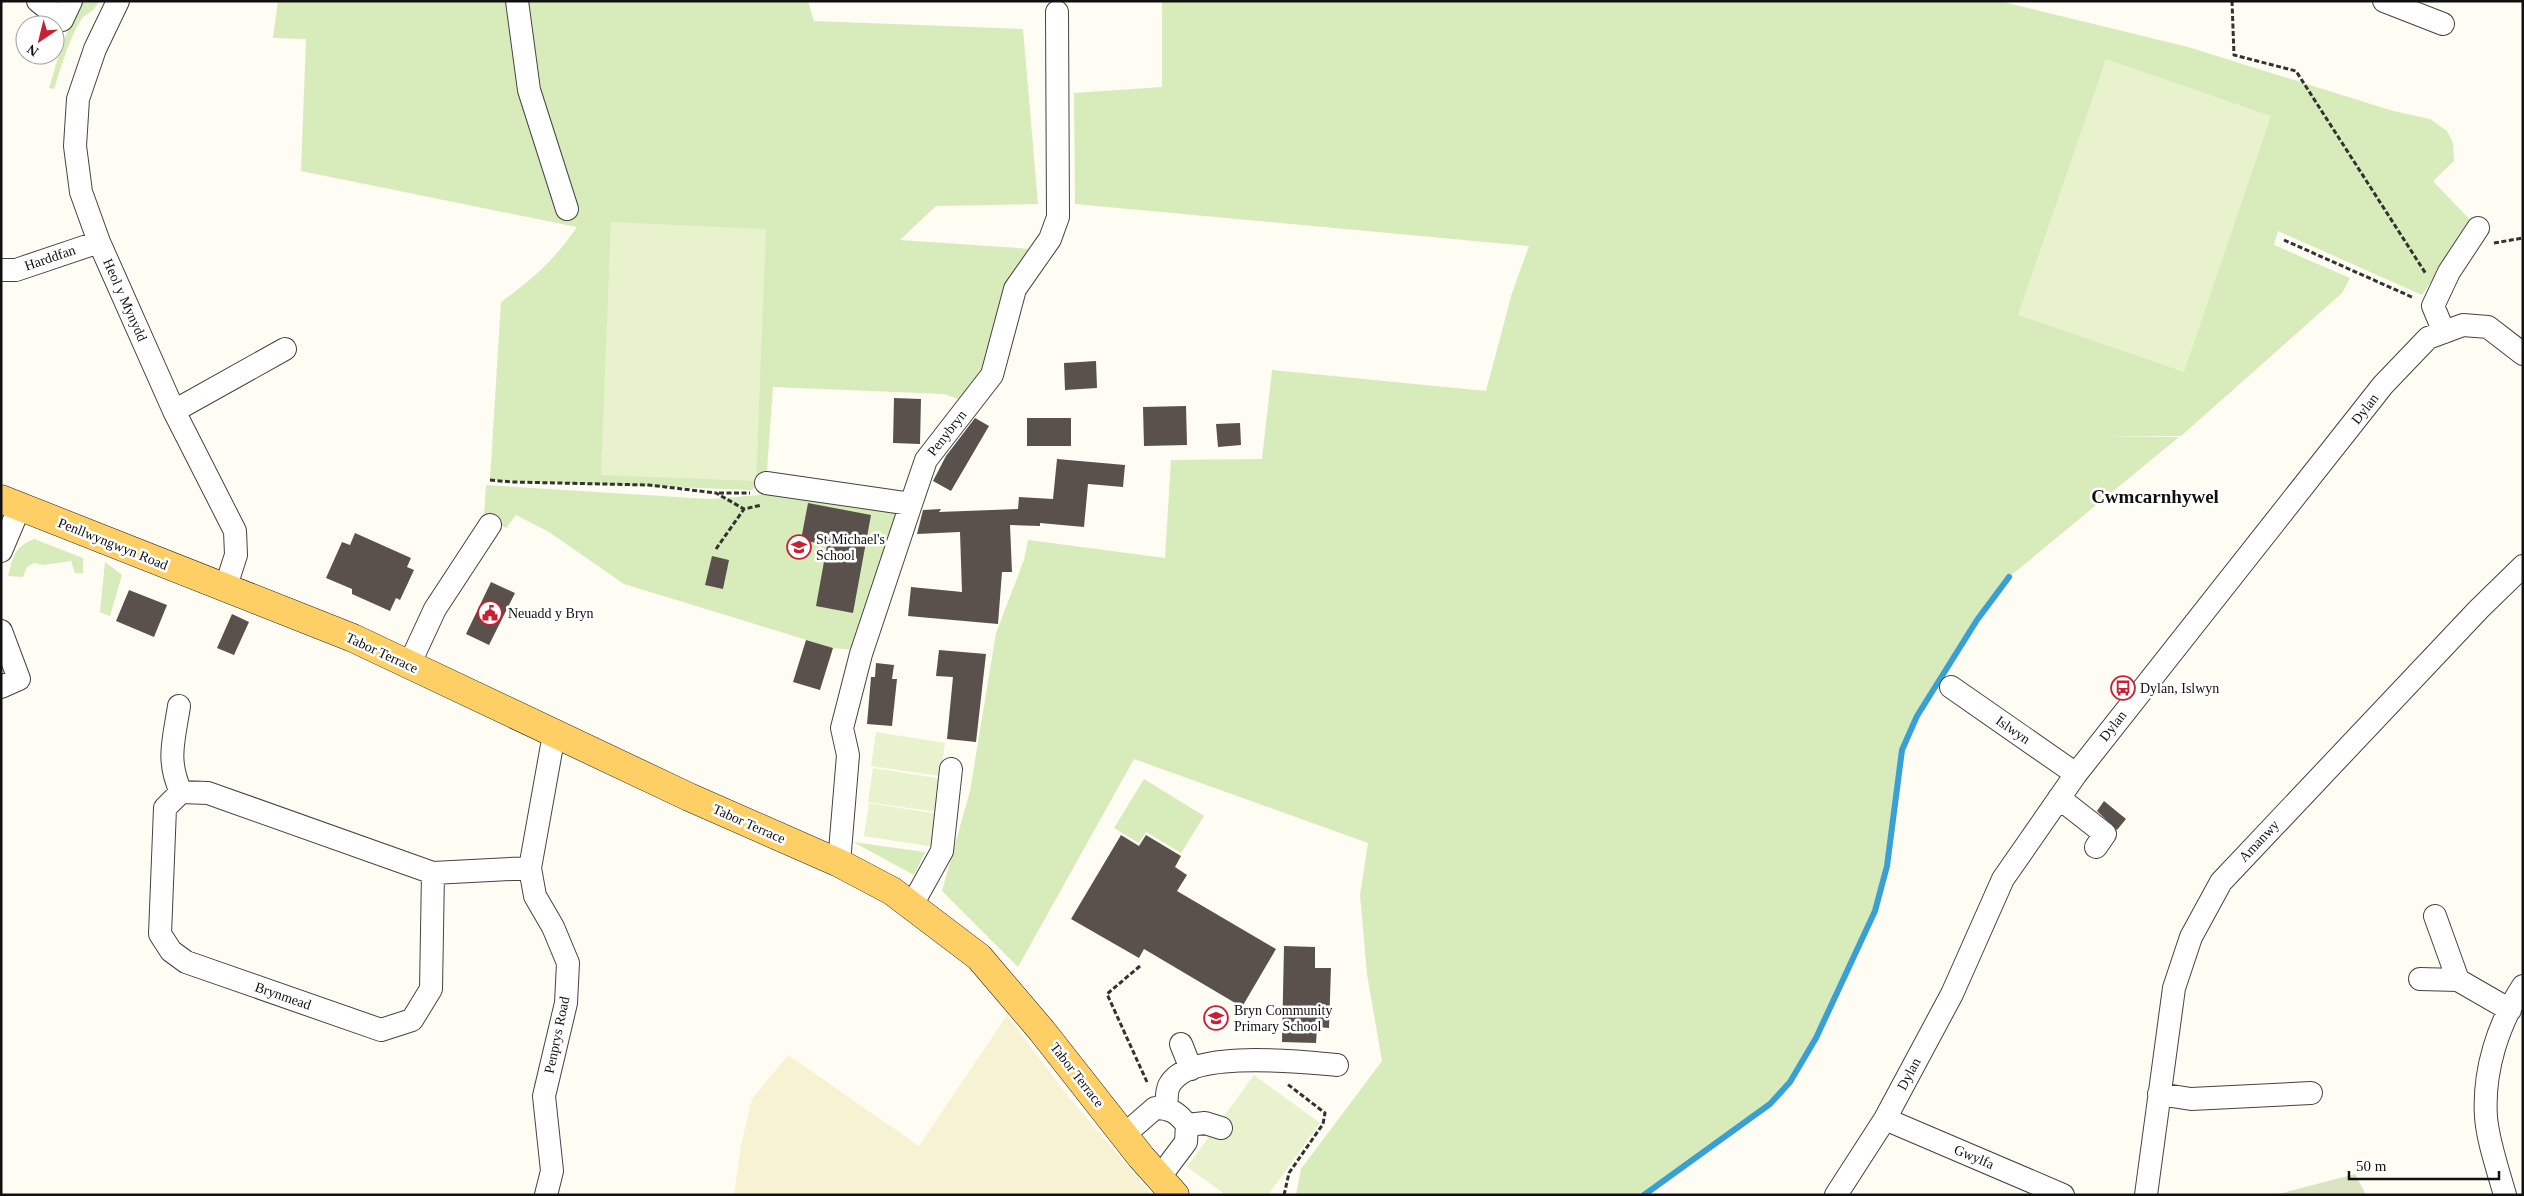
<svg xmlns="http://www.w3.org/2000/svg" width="2524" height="1196" font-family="'Times New Roman',serif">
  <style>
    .farmland { fill: #f7f2d2 }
    .green { fill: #d7ecba }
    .cemetery { fill: #dbe4c2 }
    .pitch { fill: #e8f3cd }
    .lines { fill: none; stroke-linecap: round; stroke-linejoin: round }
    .stream { stroke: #38a0d4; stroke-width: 6 }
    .building { fill: #5a504c }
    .minor-casing { stroke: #434343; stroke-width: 24 }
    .major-casing { stroke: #212121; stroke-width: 29 }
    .path { stroke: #323232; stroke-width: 3; stroke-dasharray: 5 2.5; stroke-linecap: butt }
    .minor { stroke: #fff; stroke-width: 22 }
    .major { stroke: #fecf64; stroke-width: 28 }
    .labels { text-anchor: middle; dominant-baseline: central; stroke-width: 5; stroke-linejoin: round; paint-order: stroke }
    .street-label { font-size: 14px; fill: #101010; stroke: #fff }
    .poi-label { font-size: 14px; fill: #101010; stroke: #fff; text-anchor: start }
    .district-label { font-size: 19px; font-weight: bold; fill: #101010; stroke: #fff }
  </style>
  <rect width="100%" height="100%" fill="#fffcf4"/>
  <path class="farmland" d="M1007,1015L1067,1095L1152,1195H734L741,1145L752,1099L788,1055L919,1146Z"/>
  <path class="green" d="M83,1H99C92,15 86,12 81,20C68,41 62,65 54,89L49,88L63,41Z
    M278,1H808L814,21L1023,29L1038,204L936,206L900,240L1032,249L994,348L963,401L944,394L773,387L766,483L751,490L490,480L501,302C533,279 554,260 577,227L301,171L306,39L273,38Z
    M1162,1H1999L2188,47L2393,111L2430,119L2447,131L2453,143L2454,161L2433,181L2473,223L2422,295L2278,231L2274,245L2350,278L2342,293L2181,436H2095L2179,437L2009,577L1977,620L1917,716L1902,749L1887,866L1875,911L1816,1038L1790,1082L1770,1104L1644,1195H1296L1301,1169L1382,1061L1367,974L1360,895L1368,843L1134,759L1018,967L942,891L970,791L996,633L1024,560L1028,540L1165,558L1171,460L1262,459L1272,370L1486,391L1512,293L1529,246L1075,204L1074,93L1162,87Z
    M486,485L710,499L760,495L769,487L900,508L854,650L833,648L624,584L549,532L516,515L506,528L484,516Z
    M34,539L83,558V573H75L71,561L43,565L34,563L27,567L23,577L8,576C14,556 13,548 34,539Z
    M105,562L122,575L110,616L100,612Z
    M1144,779L1204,816L1181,853L1146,832L1139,843L1114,828Z
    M853,842L925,852L914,875Z"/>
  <path class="cemetery" d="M2355,1174L2366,1195H2275Z"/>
  <path class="pitch" d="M2106,59L2271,116L2184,372L2018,315Z
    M611,222L766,229L756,481L601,475Z
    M876,732L945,743L940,776L871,766Z
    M873,768L942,779L937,812L868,802Z
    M869,803L938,814L933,847L864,836Z
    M1254,1075L1320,1123L1268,1195H1226L1187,1167Z"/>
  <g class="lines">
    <path class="stream" d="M1644,1195L1770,1104L1790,1082L1816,1038L1875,911L1887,866L1902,750L1917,716L1977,620L2009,577"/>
  </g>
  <path class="building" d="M1096,361L1097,388L1065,390L1064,363Z
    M894,398L921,399L920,444L893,443Z
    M1186,406L1187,445L1144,446L1143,407Z
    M975,418L989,426L951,491L933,481L946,456Z
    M1027,418H1071V446H1027Z
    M1240,423L1241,445L1218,447L1216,424Z
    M1057,459L1125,465L1123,487L1088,484L1084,527L1040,523V526L1010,525L1012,572H1002L998,624L908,616L911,587L962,592L960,532L917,534L923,510L941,509L939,512L1018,509L1019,497L1053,499Z
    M808,503L871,515L853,613L816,606L827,545L801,540Z
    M355,533L411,558L407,567L414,570L400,600L396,598L390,611L352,594V589L326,578L342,542L350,545Z
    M712,556L729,560L723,589L705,585Z
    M491,582L515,593L489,645L466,634Z
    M129,590L167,605L154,637L116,621Z
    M232,614L249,622L234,655L217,648Z
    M806,640L833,648L820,690L793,682Z
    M939,650L986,654L976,742L947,739L953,677L936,676Z
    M876,663L894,665L892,679H897L892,726L867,724L871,677H875Z
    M2104,801L2126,819L2117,830L2097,811Z
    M1121,835L1139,846L1146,835L1181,856L1175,867L1187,875L1177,891L1276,949L1242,1007L1144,949L1139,958L1071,919Z
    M1284,946L1315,947V968H1331L1329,1028L1317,1027L1316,1043L1282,1042Z"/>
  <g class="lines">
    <g class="minor-casing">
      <path id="minor" d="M38,1L62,20L71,1
        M118,1L95,49L78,99L75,146L81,192L99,242L174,411L235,531L236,555L225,589
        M517,1L529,90L567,209
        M2384,1L2443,24
        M1,270H16L99,242
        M2444,332L2433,306L2449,272L2478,228
        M174,411L285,349
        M766,483L911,504
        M1,551L20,506
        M1,631L19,679L1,687
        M409,665L435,609L490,525
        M1951,687L2076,774
        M179,706C174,740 166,760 181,792
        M2059,798L2105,834L2096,847
        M839,863L848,755L842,728L861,654L911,504L926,460L992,375L1015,289L1050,239L1058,217L1057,12
        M433,873L431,989L412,1020L381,1030L186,962L171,951L160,934L165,808L181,792L208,793L433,873L530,868
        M912,905L942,851L951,769
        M2435,916L2458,980
        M2420,979L2458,980L2510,1010
        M1181,1044L1191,1069
        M2159,1094L2191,1099L2311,1093
        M1166,1108C1167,1102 1166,1092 1169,1086C1187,1048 1302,1062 1337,1065
        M1885,1119L2063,1195
        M1187,1125L1205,1123L1221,1128
        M1124,1135L1155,1108C1171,1108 1178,1113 1187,1125L1186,1142L1159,1178
        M546,1195L552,1171L544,1096L566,1003L568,963L553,927L535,896L530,868L554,734
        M1836,1195L1885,1119L1952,994L2003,879L2076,774L2383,385L2428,338L2463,325L2488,327L2523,354
        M2146,1195L2174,988L2191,937L2221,882L2479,609L2523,566
        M2505,1195C2498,1170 2488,1142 2486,1117C2483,1071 2498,1024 2523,986"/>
    </g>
    <g class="major-casing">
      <path id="major" d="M1,499L353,638L689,797L839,863L892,891L979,957L1042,1031L1141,1157L1175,1195"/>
    </g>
    <path class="path" d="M2232,1L2234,55L2296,71L2426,274
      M2284,240L2414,298
      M2494,243L2523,238
      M490,480L512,482L649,485L716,493L744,509
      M719,493H750
      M716,549L744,509L762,505
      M1140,966L1107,994L1147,1082
      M1284,1195L1289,1173L1323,1124L1325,1113L1286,1083"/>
    <use href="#minor" class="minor"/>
    <use href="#major" class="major"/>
  </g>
  <defs>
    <g id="school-ring" transform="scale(1.25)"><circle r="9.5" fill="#fff" stroke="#c92033" stroke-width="1.5"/><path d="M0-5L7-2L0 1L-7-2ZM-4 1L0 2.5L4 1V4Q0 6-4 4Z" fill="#c92033"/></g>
    <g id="civic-ring" transform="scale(1.25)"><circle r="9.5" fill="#fff" stroke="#c92033" stroke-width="1.5"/><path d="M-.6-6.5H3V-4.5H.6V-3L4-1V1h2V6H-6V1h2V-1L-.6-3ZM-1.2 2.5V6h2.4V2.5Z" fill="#c92033"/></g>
    <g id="bus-ring" transform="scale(1.25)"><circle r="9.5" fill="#fff" stroke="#c92033" stroke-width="1.5"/><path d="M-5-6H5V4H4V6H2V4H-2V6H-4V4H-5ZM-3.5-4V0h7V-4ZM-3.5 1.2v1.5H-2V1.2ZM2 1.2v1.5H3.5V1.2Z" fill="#c92033"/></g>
  </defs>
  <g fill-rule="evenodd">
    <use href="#school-ring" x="799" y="547"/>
    <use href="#civic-ring" x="490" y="613"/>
    <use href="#bus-ring" x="2123" y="688"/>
    <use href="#school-ring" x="1216" y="1018"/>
  </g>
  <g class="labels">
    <g class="street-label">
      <text transform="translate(50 258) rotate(-19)">Harddfan</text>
      <text transform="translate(125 300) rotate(66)">Heol y Mynydd</text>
      <text transform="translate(2365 409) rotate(-52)">Dylan</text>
      <text transform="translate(947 433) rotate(-52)">Penybryn</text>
      <text transform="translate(113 544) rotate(22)">Penllwyngwyn Road</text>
      <text transform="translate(382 653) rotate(25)">Tabor Terrace</text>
      <text transform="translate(2113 726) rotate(-52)">Dylan</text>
      <text transform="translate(2013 730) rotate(35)">Islwyn</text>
      <text transform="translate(749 824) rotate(24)">Tabor Terrace</text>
      <text transform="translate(2259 841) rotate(-47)">Amanwy</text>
      <text transform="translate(283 996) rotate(19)">Brynmead</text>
      <text transform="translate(557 1035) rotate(-78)">Penprys Road</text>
      <text transform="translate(1909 1074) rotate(-62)">Dylan</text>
      <text transform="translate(1077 1075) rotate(52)">Tabor Terrace</text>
      <text transform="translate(1974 1157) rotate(23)">Gwylfa</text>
    </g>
    <g class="poi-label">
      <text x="816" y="539">St Michael's<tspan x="816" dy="16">School</tspan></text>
      <text x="508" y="613">Neuadd y Bryn</text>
      <text x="2140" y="688">Dylan, Islwyn</text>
      <text x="1234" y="1010">Bryn Community<tspan x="1234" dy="16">Primary School</tspan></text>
    </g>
    <g class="district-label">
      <text x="2155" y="496">Cwmcarnhywel</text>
    </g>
  </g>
  <rect width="2524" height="1196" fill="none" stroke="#101010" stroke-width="5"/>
  <g transform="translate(40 40) rotate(215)"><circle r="24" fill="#ffffff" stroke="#9f9f9f"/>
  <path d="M0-4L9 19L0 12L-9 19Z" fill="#c92033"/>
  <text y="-8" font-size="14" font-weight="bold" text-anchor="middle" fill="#101010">N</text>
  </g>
  <path d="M2349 1171v8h150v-8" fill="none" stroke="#101010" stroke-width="2.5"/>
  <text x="2356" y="1171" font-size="15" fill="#101010" stroke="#ffffff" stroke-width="4" paint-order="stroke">50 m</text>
</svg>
